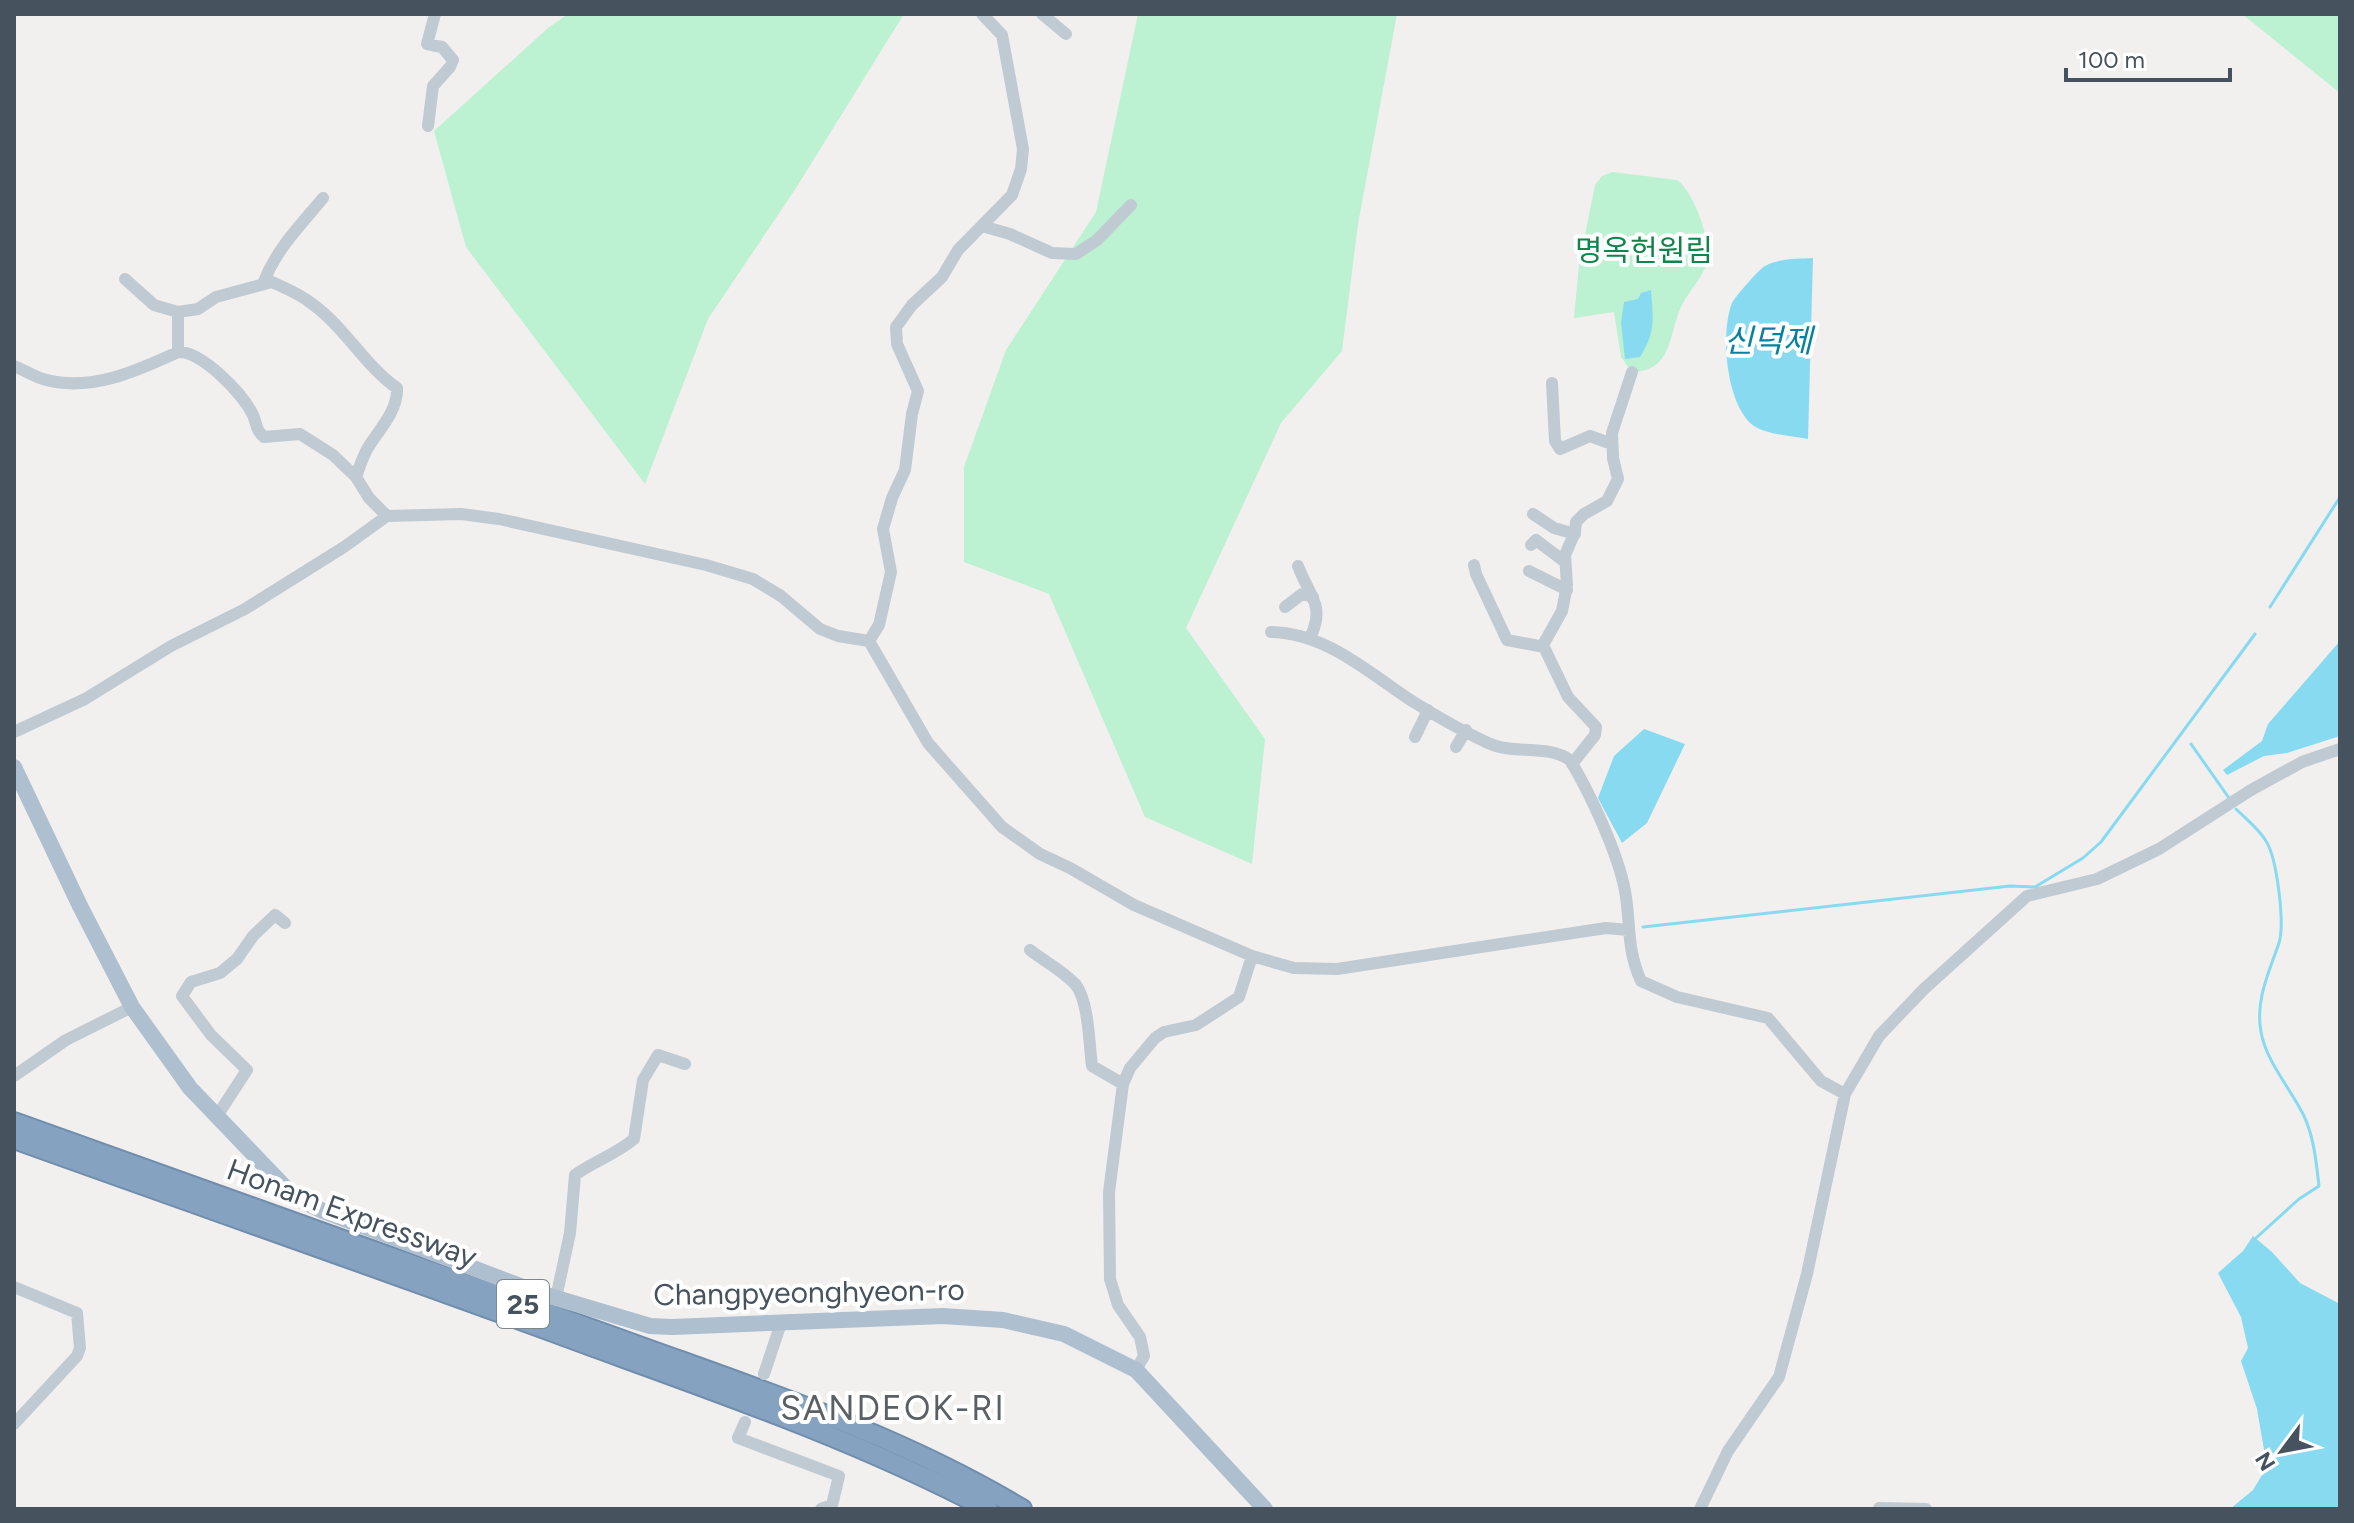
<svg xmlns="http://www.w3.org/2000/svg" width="2354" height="1523" font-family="Figtree,'Noto Sans KR',sans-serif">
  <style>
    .green { fill: #bcf1d1 }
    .water { fill: #87daf0 }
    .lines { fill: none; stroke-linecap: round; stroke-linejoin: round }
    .stream { stroke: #87daf0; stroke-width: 3 }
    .highway-casing { stroke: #708dac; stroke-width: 22 }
    .minor { stroke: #bfcad2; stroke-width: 12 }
    .major { stroke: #aebfcf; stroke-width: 16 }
    .highway { stroke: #85a2c0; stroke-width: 18 }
    .labels { text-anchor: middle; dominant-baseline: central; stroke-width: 8; stroke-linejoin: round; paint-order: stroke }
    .shield { fill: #fff; stroke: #7e878e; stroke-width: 2 }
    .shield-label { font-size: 28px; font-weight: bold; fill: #46535e }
    .park-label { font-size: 30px; fill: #13834b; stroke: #fff }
    .street-label { font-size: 30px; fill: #46535e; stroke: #fff }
    .water-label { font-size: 32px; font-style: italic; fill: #0781a1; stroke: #fff }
    .quarter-label { font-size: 34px; letter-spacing: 2px; fill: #5b6065; stroke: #fff }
  </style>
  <rect width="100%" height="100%" fill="#f2efef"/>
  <path class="green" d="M568,14H904L796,188L708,319L645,484L466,247L434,131L548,28Z
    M1138,14H1397L1358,224L1342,351L1281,423L1186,628L1265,739L1252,864L1145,817L1049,594L964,562V467L1006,350L1096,212Z
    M2242,14H2340V93Z
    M1612,172L1677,180C1693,190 1713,244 1707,263C1702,278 1689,291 1682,305C1668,333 1674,371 1632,372L1621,357L1614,312L1574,318L1579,265L1595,185L1602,176Z"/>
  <path class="water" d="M1813,258L1808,439C1792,436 1768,435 1754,426C1726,406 1720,333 1732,303C1736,296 1758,270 1765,266C1779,258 1798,259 1813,258Z
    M1651,290C1653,319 1656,332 1640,357L1625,359L1621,322L1624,302L1638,299L1641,293Z
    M2340,641V736L2287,753L2264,756L2227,775L2223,770L2262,741L2268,724Z
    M1644,729L1685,744L1647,823L1622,843L1598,798L1614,756Z
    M2253,1236L2272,1252L2300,1283L2340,1304V1509H2230L2253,1490L2267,1467L2257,1409L2241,1361L2248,1348L2241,1317L2218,1273L2243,1251Z"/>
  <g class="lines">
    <path class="stream" d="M2270,607L2340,497
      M2191,744L2229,798
      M2236,809C2246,819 2259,829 2266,841C2277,858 2285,923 2279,943C2269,972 2255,1001 2261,1032C2266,1061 2290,1088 2303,1114C2314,1136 2316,1161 2319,1186L2299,1199L2256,1238
      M1643,927L2010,886L2035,887L2083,858L2101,842L2255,634"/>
    <g class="highway-casing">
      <path id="highway" d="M14,1122C215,1193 416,1265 617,1338C754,1388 896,1433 1022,1509
        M14,1139C206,1208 399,1275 591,1346C726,1395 861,1442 988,1509"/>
    </g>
    <path class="minor" d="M1042,14L1066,34
      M428,126L433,86L450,67L453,60L442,47L427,44L435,14
      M982,226L1010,234L1052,253L1076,254L1097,240L1131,205
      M125,279L154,305L178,312L198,309L216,297L272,282C285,288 300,294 311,303C345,327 364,365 397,388C398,410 380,429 369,446C363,455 360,466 356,477
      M263,284C276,249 300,226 323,198
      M178,352V312
      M14,366C24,370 33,376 43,379C89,393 137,371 178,352C202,351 243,394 253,415C257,424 255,429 264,437L300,434L333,455L356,477L369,498L387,516
      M1552,383L1555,441L1560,449L1590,436L1612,444
      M1533,514L1554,528L1575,534
      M1531,545L1536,540L1565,562
      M1474,565L1476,574L1507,640L1544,647
      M1298,566C1309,596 1326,605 1310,638
      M1529,571L1567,590
      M1285,607L1302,594L1313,597
      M1271,632C1326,633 1368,672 1412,701C1436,716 1462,731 1488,743C1514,755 1547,744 1570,760C1590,793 1618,853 1625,891C1631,923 1626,948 1641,981L1677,997L1768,1018L1821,1081L1845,1094
      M869,641L879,625L891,572L883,529L892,498L905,470L912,414L918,391L897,344L896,327L912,305L942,277L958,250L1012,195L1021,169L1023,149L1002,35L982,14
      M14,732L85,699L171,646L245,609L344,547L387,516L461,514L499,519L706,565L753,579L781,596L820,629L838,636L869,641L928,743L1002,827L1040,854L1070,868L1134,905L1252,956L1294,968L1337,969L1606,928L1628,930
      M1415,737L1428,710
      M1456,747L1466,730
      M1572,764L1595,735L1596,727L1568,697L1543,645L1562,611L1567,585L1565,555L1575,532L1576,522L1584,514L1607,501L1618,479L1613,458L1612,433L1632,372
      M1030,950C1044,961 1065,972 1076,985C1089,1003 1089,1044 1092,1066L1123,1084L1109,1192L1110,1279L1118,1305L1140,1337L1144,1356L1136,1370
      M14,1076L66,1040L132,1007
      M1123,1084L1130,1068L1155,1038L1164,1032L1196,1025L1239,997L1252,956
      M217,1116L247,1070L211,1035L182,996L191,982L220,973L237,959L253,936L275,915L285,923
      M14,1287L77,1313L80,1348L77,1356L14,1424
      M556,1298L570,1233L575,1175C595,1161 616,1154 634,1139L643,1080L658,1055L685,1064
      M764,1374L781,1323
      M745,1422L738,1438L839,1476L832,1505L821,1509
      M1879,1508L1926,1509
      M1700,1509L1728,1451L1779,1377L1807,1274L1845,1094L1879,1036L1924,989L2027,896L2097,879L2159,849L2251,790L2302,762L2340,749"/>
    <path class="major" d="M14,767L80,906L132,1007L190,1088L283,1185L302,1201L323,1211L536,1292L650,1326L672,1327L943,1316L1003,1320L1064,1334L1136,1370L1265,1509"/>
    <use href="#highway" class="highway"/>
  </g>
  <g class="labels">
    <rect class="shield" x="497" y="1280" width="52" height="48" rx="6"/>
    <g class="shield-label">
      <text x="523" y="1304">25</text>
    </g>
    <g class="park-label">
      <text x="1644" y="250">명옥헌원림</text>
    </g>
    <g class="street-label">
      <text transform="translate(352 1213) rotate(20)">Honam Expressway</text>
      <text transform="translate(809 1292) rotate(-1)">Changpyeonghyeon-ro</text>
    </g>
    <g class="water-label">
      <text x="1768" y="341">신덕제</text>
    </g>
    <g class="quarter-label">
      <text x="893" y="1408">SANDEOK-RI</text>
    </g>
  </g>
  <rect width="2354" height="1523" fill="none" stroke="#46535e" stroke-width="32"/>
  <g transform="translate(2282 1451) rotate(238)" stroke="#ffffff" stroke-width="6" paint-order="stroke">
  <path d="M0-6L14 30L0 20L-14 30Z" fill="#46535e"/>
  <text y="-12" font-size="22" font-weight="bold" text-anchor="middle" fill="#46535e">N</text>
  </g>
  <path d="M2066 68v12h164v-12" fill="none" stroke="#46535e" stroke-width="4"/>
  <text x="2078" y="68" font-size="24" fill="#46535e" stroke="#ffffff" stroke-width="6" paint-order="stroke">100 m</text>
</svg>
